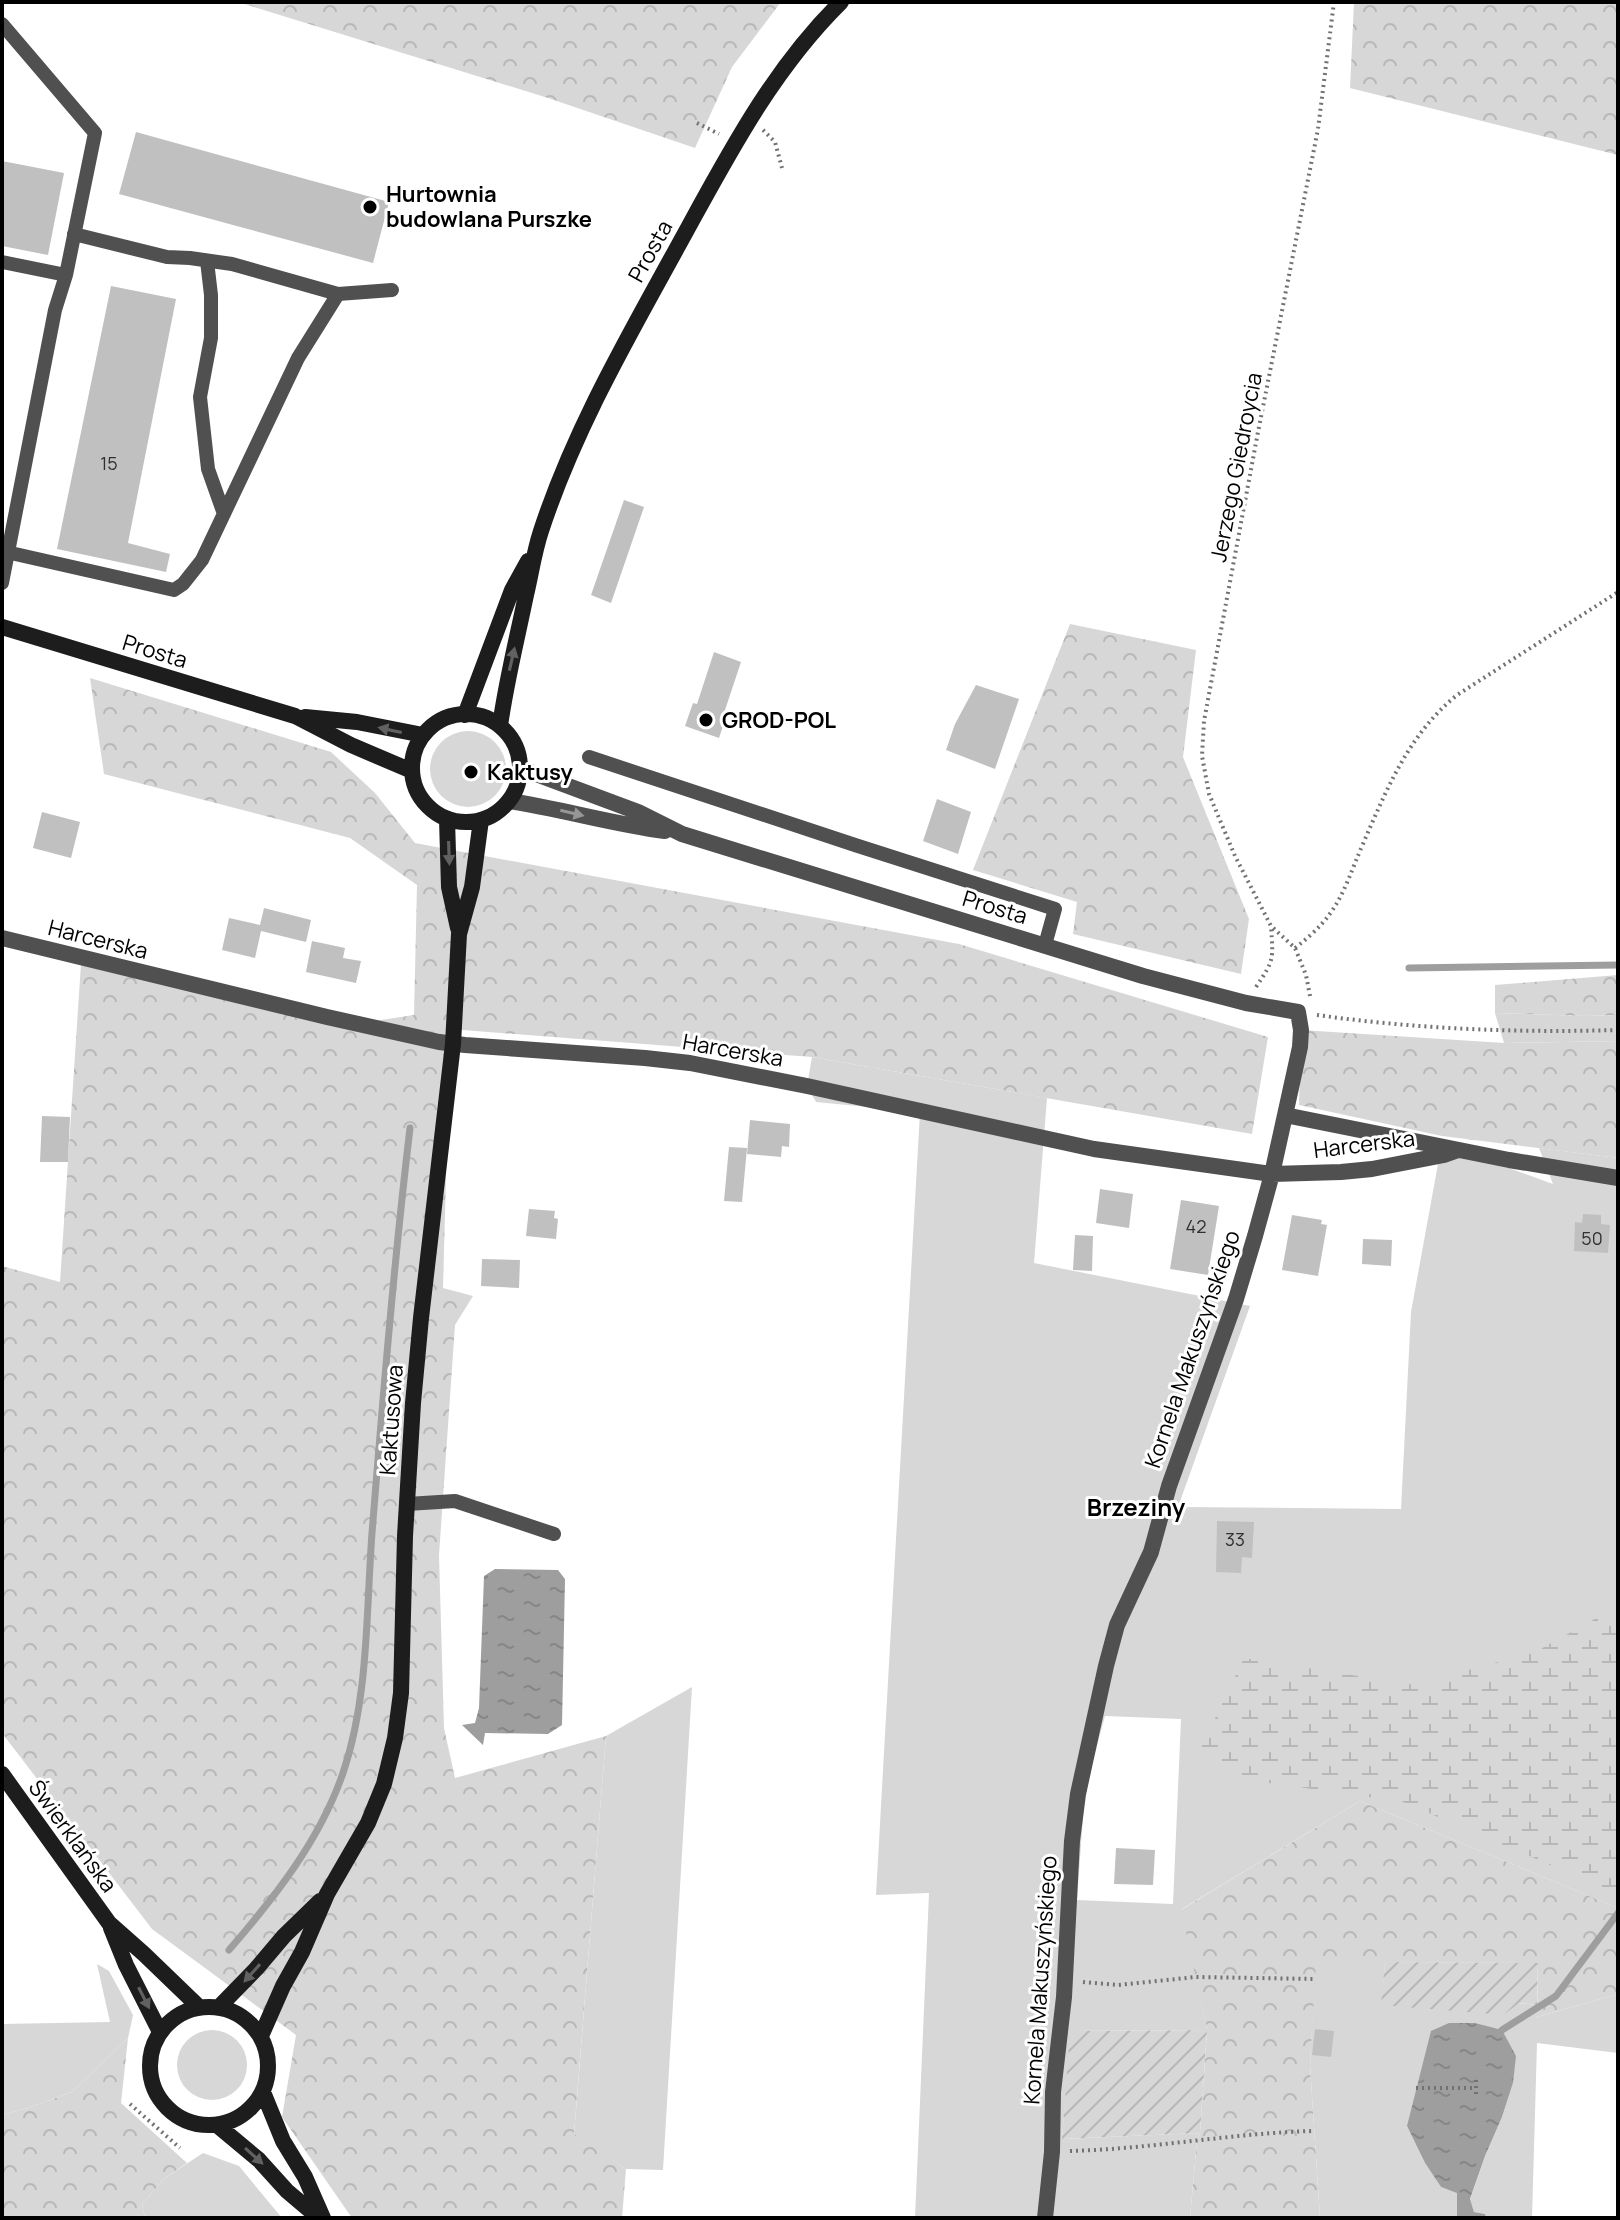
<svg xmlns="http://www.w3.org/2000/svg" width="1620" height="2220" font-family="Manrope,sans-serif">
  <style>
    .green { fill: #d7d7d7; fill-rule: evenodd }
    .forest { fill: url(#forest-crowns) }
    .wetland { fill: url(#wetland-marsh) }
    .garden { fill: url(#garden-furrows) }
    .water { fill: url(#water-ripples) }
    .lines { fill: none; stroke-linecap: round; stroke-linejoin: round }
    .stream { stroke: #9e9e9e; stroke-width: 7 }
    .building { fill: #c0c0c0 }
    .path { stroke: #727272; stroke-width: 4; stroke-dasharray: 2 4; stroke-linecap: butt }
    .lane { stroke: #505050; stroke-width: 14 }
    .street { stroke: #505050; stroke-width: 16 }
    .secondary { stroke: #1d1d1d; stroke-width: 16 }
    .oneway { fill: #616161 }
    .oneway2 { fill: #969696 }
    .poi-dot { fill: #000; stroke: #fff; stroke-width: 3 }
    .labels { text-anchor: middle; dominant-baseline: central; stroke-width: 6; stroke-linejoin: round; paint-order: stroke }
    .number-label { font-size: 18px; fill: #303030 }
    .poi-label { font-size: 22px; font-weight: bold; fill: #000; stroke: #fff; text-anchor: start }
    .street-label { font-size: 22px; fill: #000; stroke: #fff }
    .neighbourhood-label { font-size: 24px; font-weight: bold; fill: #000; stroke: #fff }
  </style>
  <defs>
    <pattern id="forest-crowns" width="20" height="18" patternUnits="userSpaceOnUse" patternTransform="scale(2)"><rect width="20" height="18" fill="#d7d7d7"/><path d="M2 6a3 3 0 1 1 6 0M12 15a3 3 0 1 1 6 0" fill="none" stroke="#b7b7b7"/></pattern>
    <pattern id="wetland-marsh" width="20" height="14" patternUnits="userSpaceOnUse" patternTransform="scale(2)"><rect width="20" height="14" fill="#d7d7d7"/><path d="M1 5h8M5 5V1M11 12h8M15 12V8" fill="none" stroke="#b7b7b7"/></pattern>
    <pattern id="garden-furrows" width="10" height="10" patternUnits="userSpaceOnUse" patternTransform="scale(2)"><rect width="10" height="10" fill="#d7d7d7"/><path d="M-1 1l2-2M0 10L10 0M9 11l2-2" fill="none" stroke="#b7b7b7"/></pattern>
    <pattern id="water-ripples" width="26" height="14" patternUnits="userSpaceOnUse" patternTransform="scale(2)"><rect width="26" height="14" fill="#9e9e9e"/><path d="M2 4q2-2 4 0t4 0M15 11q2-2 4 0t4 0" fill="none" stroke="#868686"/></pattern>
  </defs>
  <rect width="100%" height="100%" fill="#fff"/>
  <path class="green" d="M430 769a38 38 0 1 1 76 0a38 38 0 1 1-76 0Z
    M1495,1013L1586,1016L1618,1015V1041L1504,1043Z
    M812,1057L1047,1098L1034,1263L1250,1306L1178,1507L1401,1509L1411,1312L1440,1153L1458,1150L1553,1184L1539,1148L1618,1158V1908L1360,1801L1182,1909L1207,2030L1071,2031L1062,2139L1200,2133L1197,2140L1190,2218H915L929,1893L876,1895L920,1112L816,1102L807,1086ZM1105,1716L1181,1719L1173,1904L1077,1900L1085,1790Z
    M692,1687L663,2170L626,2169L574,2135L606,1736Z
    M1315,1962H1385L1382,2005L1519,2003L1537,2005V2017L1618,1994V2053L1537,2043L1532,2218H1486L1485,2214L1474,2212L1470,2200L1485,2156L1502,2117L1513,2083L1407,2126L1425,2163L1441,2187L1457,2192V2218H1320L1310,2065Z
    M97,1964L109,1971L133,2015L128,2038L72,2092L28,2108L2,2115V2024L110,2022Z
    M177 2065a35 35 0 1 1 70 0a35 35 0 1 1-70 0Z
    M203,2153L239,2166L282,2218H145L142,2204L165,2178Z"/>
  <path class="forest" d="M238,2H781L732,67L695,148L548,98Z
    M1354,2H1618V155L1350,88Z
    M1070,624L1196,650L1183,757L1249,919L1241,974L1073,934L1077,902L973,870Z
    M90,678L331,752L375,793L415,843L959,944L1268,1037L1252,1134L812,1057L450,1029L443,1288L473,1296L455,1325L439,1555L444,1728L455,1778L606,1736L574,2134L626,2169L622,2218H352L282,2117L296,2035L152,1929L2,1733V1266L60,1282L81,964L348,1025L414,1015L417,885L350,838L104,774Z
    M1618,975V1015L1586,1016L1495,1013V985Z
    M1301,1030L1504,1043L1618,1041V1158L1442,1136L1299,1105Z
    M1360,1801L1618,1908V1994L1537,2017L1538,1963L1316,1962L1310,2065L1320,2218H1190L1197,2140L1200,2133L1207,2030L1181,1910Z
    M128,2038L121,2103L187,2163L165,2178L142,2204L145,2218H2V2115L28,2108L72,2092Z"/>
  <path class="wetland" d="M1618,1606V1892H1613L1403,1802L1241,1779L1199,1752L1244,1658L1415,1685L1537,1651Z"/>
  <path class="garden" d="M1385,1962L1538,1963L1537,2005L1519,2003L1503,2015L1381,2005Z
    M1207,2030L1200,2133L1062,2139L1070,2031Z"/>
  <path class="water" d="M495,1569L558,1570L565,1579L562,1725L548,1734L485,1733L483,1745L462,1725L475,1723L479,1708L484,1576Z
    M1449,2023H1475L1502,2030L1516,2056L1513,2083L1502,2117L1485,2156L1470,2199L1474,2212L1485,2214L1486,2218H1457V2193L1441,2187L1425,2163L1407,2126L1431,2031Z"/>
  <g class="lines">
    <path class="stream" d="M1409,968L1618,965
      M229,1950C275,1897 320,1840 343,1773C369,1696 366,1612 372,1533C383,1397 394,1262 410,1128
      M1502,2030L1556,1996L1618,1913"/>
  </g>
  <path class="building" d="M136,132L389,202L373,263L119,194Z
    M2,161L64,173L48,255L2,246Z
    M111,286L176,299L128,543L170,554L166,572L57,549Z
    M624,500L644,507L611,603L591,595Z
    M714,652L741,662L724,713L727,714L719,738L685,726L693,703L697,704Z
    M976,685L1019,699L995,769L946,750L955,724Z
    M937,799L971,812L958,854L923,841Z
    M42,812L80,822L71,858L33,848Z
    M264,908L311,920L306,942L261,931L255,958L222,950L229,918L260,925Z
    M312,941L345,948L343,958L361,961L356,983L306,972Z
    M42,1116L70,1117L68,1162H40Z
    M750,1120L790,1124L789,1147L782,1146L781,1157L747,1154Z
    M729,1147L747,1148L742,1202L724,1201Z
    M1100,1189L1133,1194L1129,1228L1096,1223Z
    M1181,1200L1219,1206L1208,1275L1170,1269Z
    M529,1209L555,1211L554,1218L558,1219L556,1239L526,1236Z
    M1583,1214L1601,1215V1224L1610,1225L1608,1253L1574,1251L1575,1222L1582,1223Z
    M1292,1215L1322,1220L1321,1224L1327,1225L1318,1276L1282,1270Z
    M1075,1235L1093,1236L1092,1271L1073,1270Z
    M1363,1239L1392,1240L1391,1266L1362,1264Z
    M482,1259L520,1260L519,1288L481,1286Z
    M1217,1521L1254,1522L1252,1558L1242,1557L1241,1573L1216,1572Z
    M1116,1848L1155,1850L1153,1885L1114,1884Z
    M1315,2029L1334,2031L1331,2057L1312,2055Z"/>
  <g class="lines">
    <path class="path" d="M697,123L719,134
      M763,130L775,142L782,168
      M1295,948C1338,915 1342,894 1362,846C1387,789 1408,735 1457,695L1618,592
      M1256,987C1275,959 1273,959 1271,926
      M1310,996L1306,975L1295,948L1271,926L1235,856L1209,794L1202,756L1204,721L1258,432L1318,129L1334,2
      M1317,1015C1416,1029 1518,1033 1618,1030
      M1083,1982L1118,1985L1196,1977L1316,1979
      M1476,2080V2096
      M1416,2088H1476
      M130,2104L180,2148
      M1070,2151C1152,2149 1232,2133 1314,2131"/>
    <path class="lane" d="M2,24L95,133L66,275L55,310L2,583
      M74,234L167,257L190,258L232,264L338,294L392,290
      M207,261L211,295V338L200,397L208,469L224,514
      M2,262L66,275
      M2,551L174,590L183,584L202,560L298,358L338,294
      M589,757L855,845L1055,909L1045,945
      M407,1504L455,1501L554,1534"/>
    <path class="street" d="M520,768L638,812L682,834L1143,976L1246,1003L1298,1012L1301,1030L1300,1047L1272,1174L1255,1236L1236,1299L1169,1486L1151,1552L1117,1625L1106,1666L1078,1794L1072,1841L1064,1997L1053,2092L1052,2152L1045,2218
      M509,801C562,809 612,824 665,831
      M2,938L327,1017L439,1042L465,1045L645,1058L690,1063L807,1086L1094,1149L1272,1174L1341,1172L1372,1169L1444,1155L1458,1150
      M1285,1115L1509,1160L1618,1178"/>
    <path class="secondary" d="M2,627L295,716L351,745L412,771
      M412 768a54 54 0 1 1 108 0a54 54 0 1 1-108 0Z
      M465,715L512,590L528,561
      M305,717L357,722L423,735
      M500,726C506,682 517,639 526,595C531,574 534,552 541,531C575,427 631,332 683,237C729,153 773,69 841,2
      M447,819L449,887L458,928
      M2,1774L109,1923L144,1954L199,2007
      M111,1928L126,1965L160,2032
      M150 2066a59 59 0 1 1 118 0a59 59 0 1 1-118 0Z
      M219,2007L256,1969L284,1936L320,1901
      M261,2036L283,1986L302,1952L327,1894L368,1823L384,1784L395,1738L401,1693L405,1536L413,1403L421,1318L453,1044L459,934L472,887L481,820
      M263,2092L283,2141L305,2177L323,2218
      M217,2125L259,2160L287,2191L319,2218"/>
  </g>
  <defs><path id="oneway-solid" d="M-6-.8H1V-3.2L6.5 0L1 3.2V.8H-6Z" transform="scale(2)"/></defs>
  <g class="oneway">
    <use href="#oneway-solid" transform="translate(512 659) rotate(-77)"/>
    <use href="#oneway-solid" transform="translate(390 730) rotate(-168)"/>
    <use href="#oneway-solid" transform="translate(449 853) rotate(88)"/>
    <use href="#oneway-solid" transform="translate(252 1973) rotate(132)"/>
    <use href="#oneway-solid" transform="translate(144 1998) rotate(63)"/>
    <use href="#oneway-solid" transform="translate(254 2156) rotate(42)"/>
  </g>
  <use class="oneway2" href="#oneway-solid" transform="translate(572 813) rotate(13)"/>
  <g class="poi-dot">
    <circle cx="370" cy="207" r="8"/>
    <circle cx="706" cy="720" r="8"/>
    <circle cx="471" cy="772" r="8"/>
  </g>
  <g class="labels">
    <g class="number-label">
      <text x="109" y="463">15</text>
      <text x="1196" y="1226">42</text>
      <text x="1592" y="1238">50</text>
      <text x="1235" y="1539">33</text>
    </g>
    <g class="poi-label">
      <text x="386" y="194">Hurtownia<tspan x="386" dy="25">budowlana Purszke</tspan></text>
      <text x="722" y="720">GROD-POL</text>
      <text x="487" y="772">Kaktusy</text>
    </g>
    <g class="street-label">
      <text transform="translate(650 251) rotate(-61)">Prosta</text>
      <text transform="translate(1236 467) rotate(-79)">Jerzego Giedroycia</text>
      <text transform="translate(155 651) rotate(17)">Prosta</text>
      <text transform="translate(995 907) rotate(17)">Prosta</text>
      <text transform="translate(98 939) rotate(14)">Harcerska</text>
      <text transform="translate(733 1050) rotate(10)">Harcerska</text>
      <text transform="translate(1364 1144) rotate(-7)">Harcerska</text>
      <text transform="translate(1192 1349) rotate(-71)">Kornela Makuszyńskiego</text>
      <text transform="translate(391 1420) rotate(-86)">Kaktusowa</text>
      <text transform="translate(73 1836) rotate(54)">Świerklańska</text>
      <text transform="translate(1040 1980) rotate(-86)">Kornela Makuszyńskiego</text>
    </g>
    <g class="neighbourhood-label">
      <text x="1136" y="1506">Brzeziny</text>
    </g>
  </g>
  <rect width="1620" height="2220" fill="none" stroke="#000000" stroke-width="8"/>
</svg>
